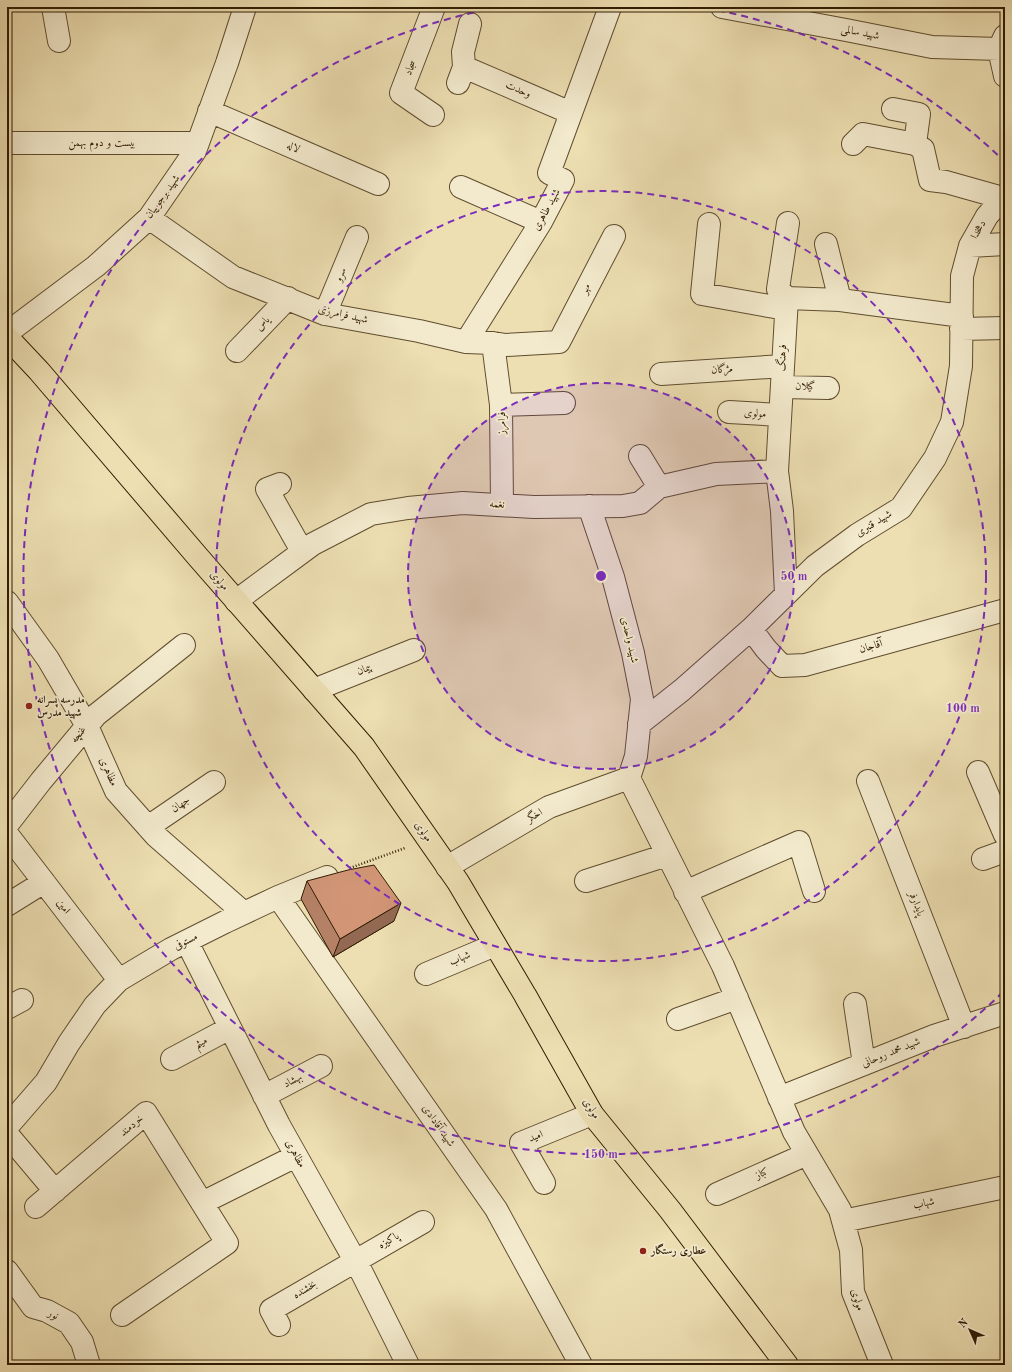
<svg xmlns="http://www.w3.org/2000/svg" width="1012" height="1372" font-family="'Old Standard TT',Amiri,serif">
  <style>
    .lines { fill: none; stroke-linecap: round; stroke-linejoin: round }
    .minor-casing { stroke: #5f4d2f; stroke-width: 24 }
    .major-casing { stroke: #301c03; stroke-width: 24 }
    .path { stroke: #301c03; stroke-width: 2.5; stroke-dasharray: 1 2; stroke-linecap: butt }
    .minor { stroke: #f3eacd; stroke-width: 22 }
    .major { stroke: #eddfb2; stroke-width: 22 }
    .wall { fill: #b58166; stroke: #301c03 }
    .shaded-wall { fill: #936953; stroke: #301c03 }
    .building { fill: #d29677; stroke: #301c03 }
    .ring { fill: none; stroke: #7b2cbf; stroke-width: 2; stroke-dasharray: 7 5 }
    .poi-dot { fill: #8f2418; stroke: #f3eacd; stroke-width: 1.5 }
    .labels { text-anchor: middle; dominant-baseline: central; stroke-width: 3.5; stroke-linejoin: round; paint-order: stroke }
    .street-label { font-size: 11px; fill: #301c03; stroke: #f3eacd }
    .poi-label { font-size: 11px; font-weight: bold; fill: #301c03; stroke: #f3eacd; text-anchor: start }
    .centre { fill: #7b2cbf; stroke: #f3eacd; stroke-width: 2 }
    .ring-label { font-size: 12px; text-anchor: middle; font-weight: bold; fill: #7b2cbf; stroke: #f3eacd; stroke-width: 3.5; stroke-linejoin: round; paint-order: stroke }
  </style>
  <rect width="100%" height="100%" fill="#eddfb2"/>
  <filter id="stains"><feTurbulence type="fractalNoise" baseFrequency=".005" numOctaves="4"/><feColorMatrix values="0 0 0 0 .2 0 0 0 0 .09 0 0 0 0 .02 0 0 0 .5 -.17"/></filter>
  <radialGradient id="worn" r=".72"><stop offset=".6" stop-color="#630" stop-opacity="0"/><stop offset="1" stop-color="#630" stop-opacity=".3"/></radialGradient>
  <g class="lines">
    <g class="minor-casing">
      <path id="minor" d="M53,7L59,41
        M722,7L846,30L932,47L999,49
        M1005,36L999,49L1005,76
        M464,67L571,113
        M458,83L464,67L463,52L470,24
        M893,109L919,114L915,144L923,149L930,180L946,182L1003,198
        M209,111L378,184
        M433,115L401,93L434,7
        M7,143H198
        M853,144L863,134L915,144
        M461,187L541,222
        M149,218L233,277L325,314L419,331L466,342L493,343L506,345L559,342L614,236
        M709,224L702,294L786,309
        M826,244L840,300
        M970,246L1005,244
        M787,298L778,289L788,223
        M325,314L357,237
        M961,329L1005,328
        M7,333L96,266L149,218L195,151L227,63L245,7
        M466,342L541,222L563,180L549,173L610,7
        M493,343L501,405L502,505
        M237,351L288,298
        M661,374L783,366
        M782,387L828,388
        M501,405L564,403
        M729,412L780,415
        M640,456L659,487
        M280,484L267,489L302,551
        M589,506L613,577L633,653L642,699L636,756L629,778
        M786,594L782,511L777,471L787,298L840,300L962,316
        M236,601L313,544L371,514L408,508L463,503L534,507L623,506L640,503L659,487L716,474L777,471
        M7,602L48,659L87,726L116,791L156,836L244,913
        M751,629L766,649L782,666L805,665L1005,610
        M314,690L414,650
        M639,724L682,690L751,629L815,566L857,535L901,508L935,458L952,422L961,366L962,276L970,246L987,216L1005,196
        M978,772L1005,835
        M629,778L723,966L794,1132L840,1210L851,1250L853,1292L882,1365
        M868,781L964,1027
        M7,825L41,781L96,715L184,645
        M148,827L214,782
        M7,834L119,980
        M983,859L1005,851
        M447,867L549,807L629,778
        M586,881L667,855
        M685,892L799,842L814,891
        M278,897L496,1209L581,1365
        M7,905L44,882
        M187,942L279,1125L362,1273L408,1365
        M426,974L495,945
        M855,1004L864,1064
        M7,1008L22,1000
        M678,1019L737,998
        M172,1059L230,1028
        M264,1096L321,1066
        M779,1098L934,1036L1005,1013
        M7,1127L46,1082L69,1043L95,1005L119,980L171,949L225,922L278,897L327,877
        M7,1134L55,1191
        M544,1183L521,1143L592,1114
        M717,1194L807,1154
        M202,1203L296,1156
        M36,1207L146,1113L227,1243L122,1315
        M843,1221L1005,1187
        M7,1271L33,1307L47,1311L69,1323L82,1342L89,1365
        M279,1325L271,1310L423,1222"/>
    </g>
    <g class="major-casing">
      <path id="major" d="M7,337L39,371L198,557L364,747L458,882L525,995L592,1114L670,1210L787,1365"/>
    </g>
    <path class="path" d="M350,868L405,848"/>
    <use href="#minor" class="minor"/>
    <use href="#major" class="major"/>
  </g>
  <path class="wall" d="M307,881L394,921L333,957L301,899Z"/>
  <path class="shaded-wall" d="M401,903L394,921L333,957L340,939Z"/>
  <path class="building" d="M374,865L401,903L340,939L307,881L348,870Z"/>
  <circle cx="601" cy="576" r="193" fill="#7b2cbf" fill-opacity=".12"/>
  <g class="ring">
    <circle cx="601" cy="576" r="193"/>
    <circle cx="601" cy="576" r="385"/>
    <path d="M1003 992A578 578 0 1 1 496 8M706 8A578 578 0 0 1 1003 160"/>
  </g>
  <g class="poi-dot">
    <circle cx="29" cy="706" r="4"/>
    <circle cx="643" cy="1251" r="4"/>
  </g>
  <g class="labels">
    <g class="street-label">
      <text transform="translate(860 33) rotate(11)">شهید سالمی</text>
      <text transform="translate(411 68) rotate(-69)">سجاد</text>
      <text transform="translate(518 90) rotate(23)">وحدت</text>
      <text x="102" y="143">بیست و دوم بهمن</text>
      <text transform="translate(293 148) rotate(23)">لاله</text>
      <text transform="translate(163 197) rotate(-54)">شهید برجوییان</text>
      <text transform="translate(547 210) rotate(-61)">شهید طاهری</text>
      <text transform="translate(979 230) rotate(-60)">دهخدا</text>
      <text transform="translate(341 275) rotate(-68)">سرو</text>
      <text transform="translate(586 289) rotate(-63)">مهر</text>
      <text transform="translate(343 315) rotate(13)">شهید فرامرزی</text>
      <text transform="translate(263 324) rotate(-46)">یاس</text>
      <text transform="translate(783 358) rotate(-87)">فرهنگ</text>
      <text transform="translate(722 370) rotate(-4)">مژگان</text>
      <text transform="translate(805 387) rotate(1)">گیلان</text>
      <text transform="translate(755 414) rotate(4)">مولوی</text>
      <text transform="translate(502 423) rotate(-90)">فرامرز</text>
      <text transform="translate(497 505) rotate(3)">نغمه</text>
      <text transform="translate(874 524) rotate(-32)">شهید قنبری</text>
      <text transform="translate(219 581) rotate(49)">مولوی</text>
      <text transform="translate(629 640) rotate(77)">شهید واحدی</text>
      <text transform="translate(871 647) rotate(-16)">آقاجان</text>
      <text transform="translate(364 670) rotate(-22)">پیمان</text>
      <text transform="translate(79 735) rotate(-50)">غنچه</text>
      <text transform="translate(108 772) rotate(66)">مظاهری</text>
      <text transform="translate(181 805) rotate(-35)">جهان</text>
      <text transform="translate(535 816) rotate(-30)">اخگر</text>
      <text transform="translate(423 832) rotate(55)">مولوی</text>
      <text transform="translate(916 904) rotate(69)">پایدارفر</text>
      <text transform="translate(63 907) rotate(53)">امین</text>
      <text transform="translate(186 942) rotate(-27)">مستوفی</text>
      <text transform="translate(460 959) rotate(-23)">شهاب</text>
      <text transform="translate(201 1043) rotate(-28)">میثم</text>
      <text transform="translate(891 1053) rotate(-22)">شهید محمد روحانی</text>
      <text transform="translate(293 1081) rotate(-27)">بهشاد</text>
      <text transform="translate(591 1109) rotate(57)">مولوی</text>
      <text transform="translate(132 1126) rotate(-40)">خردمند</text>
      <text transform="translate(438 1126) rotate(55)">شهید آقادادی</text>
      <text transform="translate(536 1137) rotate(-22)">امید</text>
      <text transform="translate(295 1154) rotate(61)">مظاهری</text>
      <text transform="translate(762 1174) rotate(-24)">کباز</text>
      <text transform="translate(924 1204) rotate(-12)">شهاب</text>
      <text transform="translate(389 1241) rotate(-30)">پاکیزه</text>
      <text transform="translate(305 1290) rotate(-31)">بخشنده</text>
      <text transform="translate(857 1300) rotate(73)">مولوی</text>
      <text transform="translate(53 1315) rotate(26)">نور</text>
    </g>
    <g class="poi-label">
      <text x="37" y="700">مدرسه پسرانه<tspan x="37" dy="13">شهید مدرس</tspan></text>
      <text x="651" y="1251">عطاری رستگار</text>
    </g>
  </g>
  <circle cx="601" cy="576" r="6" class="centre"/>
  <g class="ring-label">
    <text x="794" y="580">50 m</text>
    <text x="963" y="712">100 m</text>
    <text x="601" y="1158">150 m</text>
  </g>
  <rect width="1012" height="1372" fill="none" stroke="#eddfb2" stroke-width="24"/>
  <rect x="8" y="8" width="996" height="1356" fill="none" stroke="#301c03" stroke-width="2"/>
  <rect x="12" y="12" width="988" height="1348" fill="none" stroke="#301c03"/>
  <g transform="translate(970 1330) rotate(315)" stroke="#f3eacd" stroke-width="3" paint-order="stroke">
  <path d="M0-3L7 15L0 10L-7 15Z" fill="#301c03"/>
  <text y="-6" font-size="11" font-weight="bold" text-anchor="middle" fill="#301c03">N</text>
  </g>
  <rect width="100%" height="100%" filter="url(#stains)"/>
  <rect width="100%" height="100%" fill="url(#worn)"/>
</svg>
